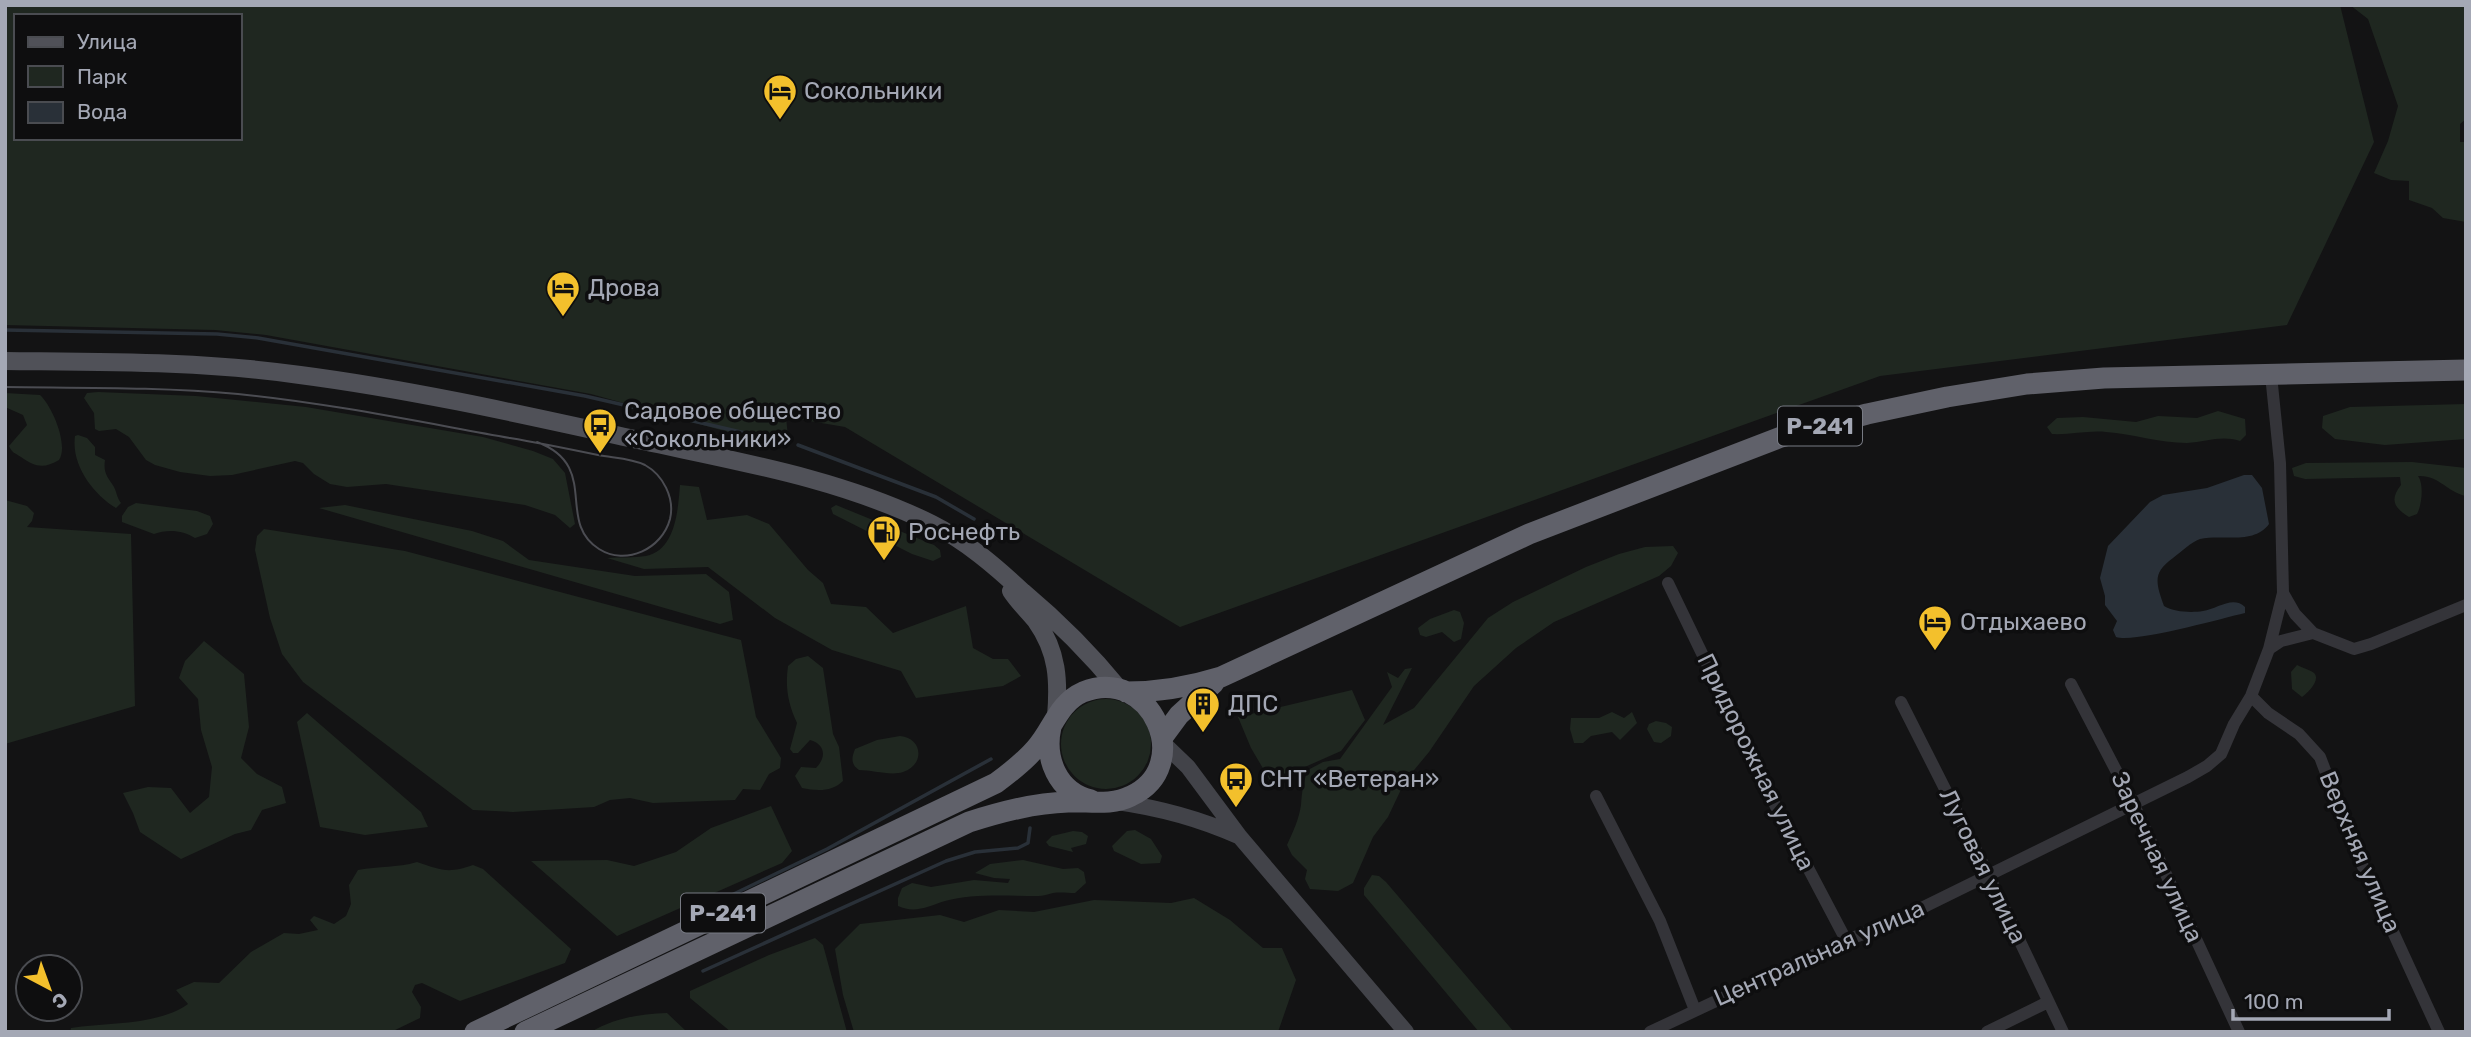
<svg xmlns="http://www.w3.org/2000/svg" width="2471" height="1037" font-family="Rubik,sans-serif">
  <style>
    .green { fill: #1f2720; fill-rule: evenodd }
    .water { fill: #293038 }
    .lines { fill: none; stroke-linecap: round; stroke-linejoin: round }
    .stream { stroke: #293038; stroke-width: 3.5 }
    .street { stroke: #343439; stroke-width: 12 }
    .secondary { stroke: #424349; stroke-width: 16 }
    .primary { stroke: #505158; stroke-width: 18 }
    .highway { stroke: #60616a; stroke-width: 21 }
    .tram { stroke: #4b4c52; stroke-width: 2 }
    .labels { text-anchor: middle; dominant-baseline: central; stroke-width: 7; stroke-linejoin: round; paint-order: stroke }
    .shield { fill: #0e0e0f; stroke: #777a83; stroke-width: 2 }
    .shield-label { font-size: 23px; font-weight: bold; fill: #a4a8b5 }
    .poi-label { font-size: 24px; fill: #a4a8b5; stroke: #0e0e0f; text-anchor: start }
    .street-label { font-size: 24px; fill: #a4a8b5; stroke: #0e0e0f }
  </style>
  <rect width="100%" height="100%" fill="#131314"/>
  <path class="green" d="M5,5H2340L2374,142L2287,325L1880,376L1180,627L845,427L786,417L788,437L787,440L775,445L591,394L266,335L215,330L5,325ZM16,16H240V138H16Z
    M2350,5H2466V119L2460,124V142H2466V222L2443,218L2432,208L2409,200V181L2391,180L2374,173L2388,141L2398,106L2368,19Z
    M98,392L196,396L306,407L483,437L533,451L553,459L565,473L575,524L570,528L555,515L525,505L386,484L347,487L330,484L314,474L303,463L295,461L232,475L210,476L180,472L155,465L146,460L129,437L116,429L99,431L95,429L94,413L84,398L87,393Z
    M5,393L40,395C52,406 69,445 59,460C44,469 35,467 21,457C15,453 12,453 9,446L27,425L23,415L5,407Z
    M2466,404V439L2385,445L2335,439L2322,428L2323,416L2350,407Z
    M2218,411L2245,419L2246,435L2240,441C2221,435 2206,442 2187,443C2159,443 2133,434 2106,432C2090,430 2070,435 2052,434L2047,427L2057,418L2083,417L2136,422L2158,416L2197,418Z
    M78,435L87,438L95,447V455L105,460C103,474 108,477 114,487C117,493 117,498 121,503L116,508C93,494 71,465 75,436Z
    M2412,462L2466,468V496C2447,492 2439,475 2418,476C2424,484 2422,505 2417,514L2409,517C2393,507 2390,499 2401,485L2400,477L2305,479L2294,476L2292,468L2306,463Z
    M680,485L699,487L707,520L747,515L769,524L808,570L823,583L831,604L866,607L893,633L966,606L973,648L993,659H1008L1021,676L1003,686L916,698L901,671L832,650L775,618L708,567L644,569L607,558C620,557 634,558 646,556C676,550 678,509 680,485Z
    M5,500L27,506L34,513L32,521L27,527L131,534L135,706L5,744Z
    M136,503L197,511L210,516L213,524L207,534L195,538C183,530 167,529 154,534L122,522V516L128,507Z
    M345,505L472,531L503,541L529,560L635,576L706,574L729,592L733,620L720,624L319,508Z
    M836,505L934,545L940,550L941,557L933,561L912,554L833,514L831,508Z
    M264,529L405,551L741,640L756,717L781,758L780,768L769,774L760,790L743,789L735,800L653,803L630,798L610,800L594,807L513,812L473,810L303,682L282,654L270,618L255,550L257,536Z
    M1673,546L1678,553L1671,566L1659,576L1554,622L1516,648L1474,686L1429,752L1405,781L1388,817L1373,837L1353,883L1338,891L1310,889L1305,879L1307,870L1292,855L1287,845C1293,832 1299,819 1301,805C1302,792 1303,782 1308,770L1323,762L1340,759L1392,687L1387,672L1398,678L1405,669L1412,668L1383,725L1414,708L1488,618L1513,602L1586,567L1619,554L1645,547Z
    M1454,610L1460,612L1464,623L1461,639L1454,642L1442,632L1426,637L1420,635L1418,628L1430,619Z
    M204,641L244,674L249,727L241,758L257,774L282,787L286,803L262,810L251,830L235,834L181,859L140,832L133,813L123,793L148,787L171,788L190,813L209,797L212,767L201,730L198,699L179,678L185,661Z
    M808,656L823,668L833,734L839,747L843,781C832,792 817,791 802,788L795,776L801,767L816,768C827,757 825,744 810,740L798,753H793L790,749L797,723C788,704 785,687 788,666L796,659Z
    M2297,665C2302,668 2311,670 2314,673C2321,680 2308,693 2302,697L2292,689L2291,672Z
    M1352,690L1365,720L1341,751L1271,782L1251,748L1238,717Z
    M1061 744a45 45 0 1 1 90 0a45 45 0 1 1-90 0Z
    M1612,712L1624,718L1632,712L1637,723L1620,740L1612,732L1591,736L1583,743H1574L1570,729L1571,718H1599Z
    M307,713L421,812L428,827L365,835L320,827L297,722Z
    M1656,721L1666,723L1672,727L1671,736L1661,743L1654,742L1647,729L1649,724Z
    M900,736C923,738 925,765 903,772C891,776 872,770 859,770C850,764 852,757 855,749L877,740Z
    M771,806L792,851L782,863L617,936L531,861L607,860L634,866L676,852L711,828Z
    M1135,830L1151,839L1162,856L1160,863L1141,864L1114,851L1112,846L1127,831Z
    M1073,831L1082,832L1088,836L1086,844L1071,848L1073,852L1049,846L1046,842L1052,836Z
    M1023,860L1063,869L1078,868L1084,872L1086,883L1075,893C1068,893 1060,892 1053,893C1048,894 1043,896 1038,896C1008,896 974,893 945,901C929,906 915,914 898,906V898L902,888L912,883L931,887L974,880L1008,883L1010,879L994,878L975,873L990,864Z
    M417,862C441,870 448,874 473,865L483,869L571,949L565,963L460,1001L422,983L415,985L412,992L421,1007L420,1018L391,1032H70L71,1028C108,1022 157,1026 188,1004L176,990L194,982L219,983L251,952L284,933L299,934L318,930L310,920L314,916L334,924L346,916L351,904L349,885L358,870C379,866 397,868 417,862Z
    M1372,875L1379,876L1386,882L1514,1032H1479L1364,895V888Z
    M1194,898L1230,920L1263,948H1282L1296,980L1278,1032H854L843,995L835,949L860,924L940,915L964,922L999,910L1034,912L1094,900L1171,903Z
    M815,938L823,945L847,1032H731L690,998V991L769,955Z
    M667,1013L687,1032H591C614,1018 640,1014 667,1013Z"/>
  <path class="water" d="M2244,475H2252L2262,488L2269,524C2254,545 2222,534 2200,539C2191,542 2181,552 2173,558C2152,573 2156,583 2164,606C2174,612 2191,613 2203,611C2217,609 2233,595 2245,607V613C2219,619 2136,643 2116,637L2113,630L2117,621L2105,605V596L2100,578L2108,546L2150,502L2163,495L2207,488Z"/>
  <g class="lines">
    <path class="stream" d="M5,330L217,334L258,338L585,396L784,442
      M798,445L936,497L974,519
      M682,919L827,849L991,759
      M703,971L946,861L975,852L1018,848L1028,843L1030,828"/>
    <path class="street" d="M1668,583L1777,809L1846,940
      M2283,593L2295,614L2313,633L2354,649L2371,644L2466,605
      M2269,649L2281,641L2313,633
      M2071,684L2133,803L2239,1032
      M2251,696L2268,713L2299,734L2320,757L2354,847L2439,1032
      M1901,702L1988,874L2063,1032
      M1596,796L1660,921L1695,1010
      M1650,1032L1846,940L1881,928L2188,777L2207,766L2221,754L2234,724L2251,696L2269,649L2283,593L2280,463L2271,375
      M1987,1032L2048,1002"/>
    <path class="secondary" d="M1162,742L1188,767L1240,837L1406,1032
      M1117,802C1160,808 1198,818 1238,836"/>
    <path class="primary" d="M5,361C103,362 203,361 300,375C415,390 529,416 643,441C740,462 841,479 932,524C966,541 995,566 1023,592C1060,623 1089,652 1120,690
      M1011,591C1018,602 1028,611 1036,621C1058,652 1059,681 1056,717"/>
    <path class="highway" d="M1126,692C1160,692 1189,687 1221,677L1529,534L1781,437L1867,414L1947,397L2027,384L2104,378L2466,370
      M1051,727C1044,758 1057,792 1091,800
      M1162,738L1179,715L1214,683
      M475,1032L996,783C1011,772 1024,762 1036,748C1053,729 1058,703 1083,692C1151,665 1196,766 1131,796C1111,806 1089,801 1068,802C1034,803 1001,812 969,822L525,1032"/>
    <path class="tram" d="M5,387C83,388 161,387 238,394C329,403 420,422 510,438C540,443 569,449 598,455C613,458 631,458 645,465C663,475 675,498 670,519C662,549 626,566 599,549C555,521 601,466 537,442"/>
  </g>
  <defs>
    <g id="hotel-pin" transform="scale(1.75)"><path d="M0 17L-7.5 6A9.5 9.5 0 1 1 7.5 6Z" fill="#f3c02c" stroke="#0e0e0f"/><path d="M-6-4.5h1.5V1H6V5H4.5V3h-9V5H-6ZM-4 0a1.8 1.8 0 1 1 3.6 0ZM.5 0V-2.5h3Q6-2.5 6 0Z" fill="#111"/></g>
    <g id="bus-pin" transform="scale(1.75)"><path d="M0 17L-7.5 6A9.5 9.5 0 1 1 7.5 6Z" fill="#f3c02c" stroke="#0e0e0f"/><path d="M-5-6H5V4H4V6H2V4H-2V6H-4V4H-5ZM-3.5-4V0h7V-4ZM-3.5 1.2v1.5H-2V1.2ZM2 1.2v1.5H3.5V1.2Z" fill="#111"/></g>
    <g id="fuel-pin" transform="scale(1.75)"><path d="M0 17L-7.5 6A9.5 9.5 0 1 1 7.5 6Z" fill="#f3c02c" stroke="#0e0e0f"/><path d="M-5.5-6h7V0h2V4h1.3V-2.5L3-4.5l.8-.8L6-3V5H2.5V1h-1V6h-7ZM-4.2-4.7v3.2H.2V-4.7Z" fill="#111"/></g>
    <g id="building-pin" transform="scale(1.75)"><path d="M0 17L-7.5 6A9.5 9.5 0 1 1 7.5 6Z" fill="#f3c02c" stroke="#0e0e0f"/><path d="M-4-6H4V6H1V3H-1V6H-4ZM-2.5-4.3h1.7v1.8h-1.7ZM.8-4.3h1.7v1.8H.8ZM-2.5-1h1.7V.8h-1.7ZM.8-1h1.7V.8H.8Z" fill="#111"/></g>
  </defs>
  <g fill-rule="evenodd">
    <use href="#hotel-pin" x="780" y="91"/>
    <use href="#hotel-pin" x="563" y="288"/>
    <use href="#bus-pin" x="600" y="425"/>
    <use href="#fuel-pin" x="884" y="532"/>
    <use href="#hotel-pin" x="1935" y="622"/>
    <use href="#building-pin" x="1203" y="704"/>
    <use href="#bus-pin" x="1236" y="779"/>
  </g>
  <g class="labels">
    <g class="shield">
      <rect x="1778" y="406.5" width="84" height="39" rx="5"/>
      <rect x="681" y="893.5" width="84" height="39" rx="5"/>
    </g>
    <g class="shield-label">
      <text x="1820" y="426">Р-241</text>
      <text x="723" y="913">Р-241</text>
    </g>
    <g class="poi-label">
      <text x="804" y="91">Сокольники</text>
      <text x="588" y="288">Дрова</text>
      <text x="624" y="411">Садовое общество<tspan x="624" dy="28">«Сокольники»</tspan></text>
      <text x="908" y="532">Роснефть</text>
      <text x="1960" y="622">Отдыхаево</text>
      <text x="1228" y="704">ДПС</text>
      <text x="1260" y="779">СНТ «Ветеран»</text>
    </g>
    <g class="street-label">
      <text transform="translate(1756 762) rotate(64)">Придорожная улица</text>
      <text transform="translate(2360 852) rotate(67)">Верхняя улица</text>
      <text transform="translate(2157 857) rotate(65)">Заречная улица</text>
      <text transform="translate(1983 866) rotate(64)">Луговая улица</text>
      <text transform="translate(1819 953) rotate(-24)">Центральная улица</text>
    </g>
  </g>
  <rect width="2471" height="1037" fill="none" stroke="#a4a8b5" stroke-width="14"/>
  <rect x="14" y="14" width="228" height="126" fill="#0e0e0f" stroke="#4a4c51" stroke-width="2"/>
  <rect x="28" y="37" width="35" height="10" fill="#505158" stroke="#4a4c51" stroke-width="2"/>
  <text x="77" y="49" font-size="21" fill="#a4a8b5">Улица</text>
  <rect x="28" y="66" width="35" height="21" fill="#1f2720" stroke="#4a4c51" stroke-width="2"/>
  <text x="77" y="84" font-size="21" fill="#a4a8b5">Парк</text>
  <rect x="28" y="102" width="35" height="21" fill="#293038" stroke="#4a4c51" stroke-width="2"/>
  <text x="77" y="119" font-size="21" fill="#a4a8b5">Вода</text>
  <g transform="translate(49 988) rotate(139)"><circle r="33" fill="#0e0e0f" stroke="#4a4c51" stroke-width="2"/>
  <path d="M0-5L12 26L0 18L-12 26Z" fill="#f3c02c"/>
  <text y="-10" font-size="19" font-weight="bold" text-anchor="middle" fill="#a4a8b5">С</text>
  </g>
  <path d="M2233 1009v10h156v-10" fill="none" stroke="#a4a8b5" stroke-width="3.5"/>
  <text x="2244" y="1009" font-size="21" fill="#a4a8b5" stroke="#0e0e0f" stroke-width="5" paint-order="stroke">100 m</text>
</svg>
